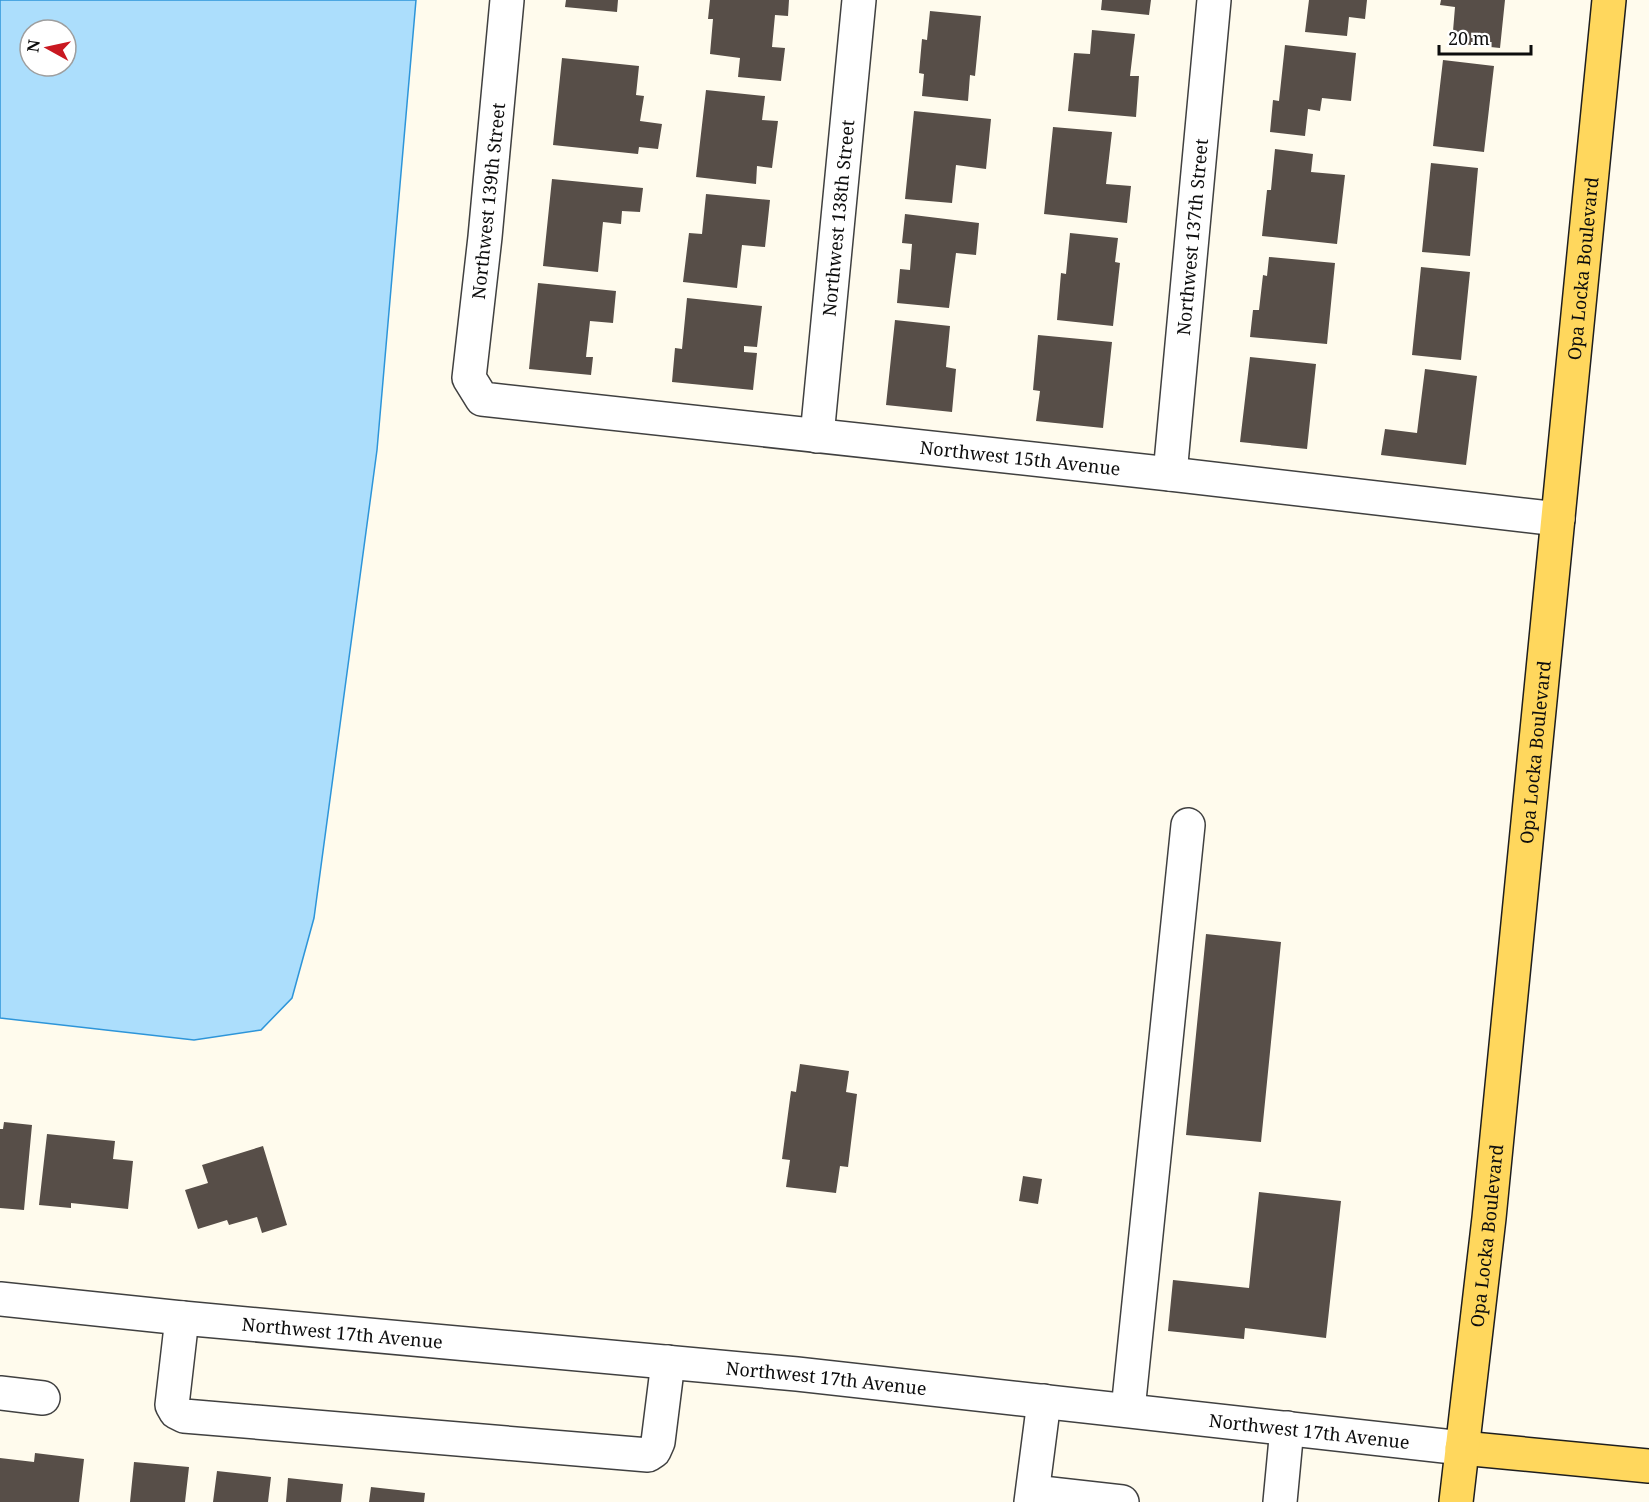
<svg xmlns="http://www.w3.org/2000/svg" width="1649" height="1502" font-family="'Noto Serif',serif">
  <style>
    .water { fill: #acdefc; stroke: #2d95d9; stroke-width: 1.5; fill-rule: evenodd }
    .building { fill: #574e48 }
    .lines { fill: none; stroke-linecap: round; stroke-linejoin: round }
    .minor-casing { stroke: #404040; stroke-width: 36 }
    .major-casing { stroke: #1e1e1e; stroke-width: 36 }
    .minor { stroke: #fff; stroke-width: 33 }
    .major { stroke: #ffd75d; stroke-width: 33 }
    .labels { text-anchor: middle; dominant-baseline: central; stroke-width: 6; stroke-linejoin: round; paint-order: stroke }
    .street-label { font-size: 18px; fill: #0d0d0d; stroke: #fff }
  </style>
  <rect width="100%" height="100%" fill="#fffbed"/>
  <path class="water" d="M0,0H416L377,450L314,918L292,998L261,1030L194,1040L0,1018ZM30,30H66V66H30Z"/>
  <path class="building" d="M566,0H618L617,12L565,7Z
    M710,0H789L788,16L775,15L772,47L785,48L781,81L738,77L740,58L710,54L713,19H708Z
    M1102,0H1151L1149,15L1101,10Z
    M1309,0H1367L1365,19L1349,17L1347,36L1305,32Z
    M1441,0H1505L1500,48L1452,43L1455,7L1440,5Z
    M930,11L981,16L975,76L970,75L968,101L922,96L924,74L919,73L922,39L927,40Z
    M1092,30L1135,34L1130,76H1139L1136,117L1068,111L1074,53L1090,54Z
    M1285,45L1356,53L1351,101L1322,98L1320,111L1308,109L1305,136L1270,132L1273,100L1279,101Z
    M562,58L639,66L636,95L644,96L640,121L662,124L658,149L639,147L638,154L553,145Z
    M1443,60L1494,66L1484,152L1433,146Z
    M706,90L765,96L762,120L778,121L772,168L757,166L756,184L696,177Z
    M914,111L991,119L986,169L956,165L952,203L905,199Z
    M1053,127L1112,132L1106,184L1131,186L1127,223L1044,214Z
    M1275,149L1313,154L1311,172L1345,175L1337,244L1262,236L1267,190H1271Z
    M1431,163L1478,168L1470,256L1422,252Z
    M552,179L643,188L640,212L622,211L621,224L603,222L598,272L543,266Z
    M706,194L770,200L765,247L742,245L737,288L683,282L689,233L702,234Z
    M905,214L979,223L976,255L956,253L949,308L897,303L900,269L910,270L912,244L902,243Z
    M1070,233L1118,238L1115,262L1120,263L1113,326L1057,320L1061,273L1066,274Z
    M1269,257L1335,263L1327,344L1250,337L1253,310H1259L1263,275L1267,276Z
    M1421,267L1470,272L1461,360L1412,355Z
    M538,283L616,291L613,323L590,321L586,357H593L591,375L529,369Z
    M687,298L762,306L757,347L744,346V352L757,353L753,390L672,382L675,348L682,349Z
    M895,320L950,326L946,367L956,369L952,412L886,405Z
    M1038,335L1112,342L1103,428L1036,421L1040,391L1033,390Z
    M1250,357L1316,364L1307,449L1240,442Z
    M1425,369L1477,376L1466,465L1381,455L1385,429L1417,433Z
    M1206,934L1281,942L1261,1142L1186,1135Z
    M800,1064L849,1071L846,1092L857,1094L848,1167L840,1166L836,1193L786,1187L790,1160L782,1159L791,1091L796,1092Z
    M4,1122L32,1125L24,1210L0,1208V1129H3Z
    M47,1134L115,1141L113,1159L133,1161L128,1209L71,1203V1208L39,1205Z
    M263,1146L287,1225L262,1233L257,1217L229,1225L227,1220L198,1229L185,1190L208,1183L202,1165Z
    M1023,1176L1042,1179L1038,1204L1019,1201Z
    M1259,1192L1341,1201L1326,1338L1245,1328L1244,1339L1168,1331L1173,1280L1249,1288Z
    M35,1453L84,1459L79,1502H0V1458L34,1462Z
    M134,1462L189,1467L185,1502H130Z
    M217,1471L271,1477L268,1502H213Z
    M288,1478L343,1484L341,1502H286Z
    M371,1487L425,1493L424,1502H369Z"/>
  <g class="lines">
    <g class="minor-casing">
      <g id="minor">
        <path id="s1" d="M507,0L485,237L469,378L482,399L1170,474L1558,519"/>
        <path id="s2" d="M817,436L859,0"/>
        <path id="s3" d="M1170,474L1214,0"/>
        <path id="s4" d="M0,1299L182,1318L797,1374L1462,1448"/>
        <path d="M182,1318L172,1405L176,1412L184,1416L648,1455L654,1451L658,1442L668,1362"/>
        <path d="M0,1393L43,1398"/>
        <path d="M1128,1410L1188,825"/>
        <path d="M1033,1492L1122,1502"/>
        <path d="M1031,1502L1044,1401"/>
        <path d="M1280,1502L1287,1428"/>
      </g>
    </g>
    <g class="major-casing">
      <g id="major">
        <path d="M1462,1448L1649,1466"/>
        <path id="s5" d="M1456,1502L1489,1218L1609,0"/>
      </g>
    </g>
    <use href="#minor" class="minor"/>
    <use href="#major" class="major"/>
  </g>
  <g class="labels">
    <g class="street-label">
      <text transform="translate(488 201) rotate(-84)">Northwest 139th Street</text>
      <text stroke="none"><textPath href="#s2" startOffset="219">Northwest 138th Street</textPath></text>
      <text stroke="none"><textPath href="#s3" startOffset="238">Northwest 137th Street</textPath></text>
      <text stroke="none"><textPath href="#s5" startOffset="1240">Opa Locka Boulevard</textPath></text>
      <text stroke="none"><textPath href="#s1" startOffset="946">Northwest 15th Avenue</textPath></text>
      <text stroke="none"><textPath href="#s5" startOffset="754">Opa Locka Boulevard</textPath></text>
      <text stroke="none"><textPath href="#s5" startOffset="268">Opa Locka Boulevard</textPath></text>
      <text stroke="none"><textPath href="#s4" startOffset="344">Northwest 17th Avenue</textPath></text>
      <text stroke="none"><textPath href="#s4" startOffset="830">Northwest 17th Avenue</textPath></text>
      <text stroke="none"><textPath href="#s4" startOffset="1316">Northwest 17th Avenue</textPath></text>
    </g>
  </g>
  <g transform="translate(48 48) rotate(278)"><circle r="28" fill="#ffffff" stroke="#9e9e9e" stroke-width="1.5"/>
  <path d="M0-4.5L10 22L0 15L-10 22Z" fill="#c91821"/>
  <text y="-9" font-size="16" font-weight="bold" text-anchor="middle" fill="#0d0d0d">N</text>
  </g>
  <path d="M1439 45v9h92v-9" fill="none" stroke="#0d0d0d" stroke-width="3"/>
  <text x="1448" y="45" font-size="18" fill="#0d0d0d" stroke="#ffffff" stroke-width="4.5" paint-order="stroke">20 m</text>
</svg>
